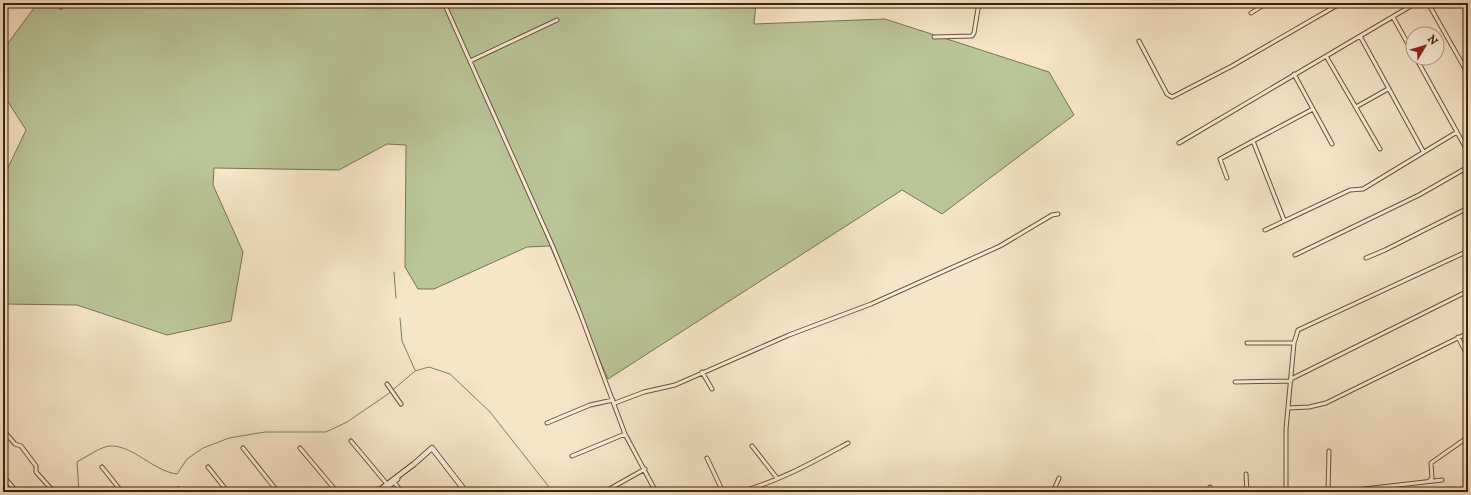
<svg xmlns="http://www.w3.org/2000/svg" width="1471" height="495" font-family="'IM FELL DW Pica',serif">
  <style>
    .grass { fill: #bac599; stroke: #7c7352 }
    .lines { fill: none; stroke-linecap: round; stroke-linejoin: round }
    .stream { stroke: #77806e; stroke-width: 1 }
    .street-casing { stroke: #6c523b; stroke-width: 5 }
    .secondary-casing { stroke: #3d210c; stroke-width: 6 }
    .street { stroke: #faeedc; stroke-width: 3 }
    .secondary { stroke: #faeedc; stroke-width: 4.5 }
  </style>
  <rect width="100%" height="100%" fill="#f7e5c9"/>
  <filter id="stains"><feTurbulence type="fractalNoise" baseFrequency=".005" numOctaves="4"/><feColorMatrix values="0 0 0 0 .2 0 0 0 0 .09 0 0 0 0 .02 0 0 0 .5 -.17"/></filter>
  <radialGradient id="worn" r=".72"><stop offset=".6" stop-color="#630" stop-opacity="0"/><stop offset="1" stop-color="#630" stop-opacity=".3"/></radialGradient>
  <path class="grass" d="M46,3H105L119,6L120,3H756L754,24L885,19L1049,72L1074,115L942,214L902,190L608,379L550,246L527,247L434,289H418L405,267L406,145L387,144L339,170L214,168L213,185L243,252L231,321L167,335L77,305L3,304V178L26,130L3,94V50L34,8Z"/>
  <g class="lines">
    <path class="stream" d="M394,272L396,298
      M400,318L402,341L415,370
      M79,492L77,462C84,458 102,446 110,446C133,445 153,471 177,474L187,459L203,448L229,438L265,432H326L347,422L388,394L415,371L429,367L450,374L490,412L553,492"/>
    <g class="street-casing">
      <path id="street" d="M444,3L553,247L580,313L625,434L656,492
        M1403,3L1406,9
        M1428,3L1468,74
        M61,7L65,3
        M1251,13L1267,3
        M1393,17L1413,53
        M1360,36L1423,151
        M934,37L972,36L974,33L979,3
        M1139,41L1167,94L1172,97L1232,66L1341,3
        M1326,56L1380,149
        M1416,58L1468,152
        M470,61L557,20
        M1294,74L1332,144
        M1356,107L1388,89
        M1179,143L1416,3
        M1227,178L1220,159L1253,141
        M1284,220L1253,141L1313,109
        M1265,230L1350,190L1363,189L1457,132
        M1295,255L1419,195L1468,167
        M1366,258L1385,250L1468,208
        M1458,337L1468,357
        M1247,343H1294
        M702,372L712,389
        M1291,379L1468,291
        M1235,382L1291,381
        M387,384L401,404
        M615,403L644,392L675,385L789,335L871,304L1000,246L1052,215L1058,214
        M1288,408L1309,407L1326,403L1468,333
        M547,423L590,405L613,400
        M3,430L15,444L21,446L36,466V472L54,492
        M351,441L387,484
        M752,446L777,478
        M243,448L278,492
        M300,448L337,492
        M572,456L625,434
        M707,458L723,492
        M102,467L122,492
        M208,467L228,492
        M1246,474L1247,492
        M3,476L17,492
        M1429,481L1432,478L1431,463L1468,437
        M394,482L402,492
        M1210,487V492
        M178,489L180,492
        M382,492L398,479
        M604,492L645,469
        M739,492C778,482 813,462 848,443
        M1053,492L1059,478
        M1286,492V429L1294,343L1298,330L1468,251
        M1328,492L1329,451
        M1338,492L1442,480"/>
    </g>
    <g class="secondary-casing">
      <path id="secondary" d="M377,492L414,464L432,448L466,492"/>
    </g>
    <use href="#street" class="street"/>
    <use href="#secondary" class="secondary"/>
  </g>
  <rect width="1471" height="495" fill="none" stroke="#f7e5c9" stroke-width="16"/>
  <rect x="4" y="4" width="1463" height="487" fill="none" stroke="#3d210c" stroke-width="2"/>
  <rect x="8" y="8" width="1455" height="479" fill="none" stroke="#3d210c"/>
  <g transform="translate(1425 46) rotate(52)"><circle r="19" fill="#faeedc" stroke="#ae9c89"/>
  <path d="M0-3L7 15L0 10L-7 15Z" fill="#8f2418"/>
  <text y="-6" font-size="11" font-weight="bold" text-anchor="middle" fill="#3d210c">N</text>
  </g>
  <rect width="100%" height="100%" filter="url(#stains)"/>
  <rect width="100%" height="100%" fill="url(#worn)"/>
</svg>
